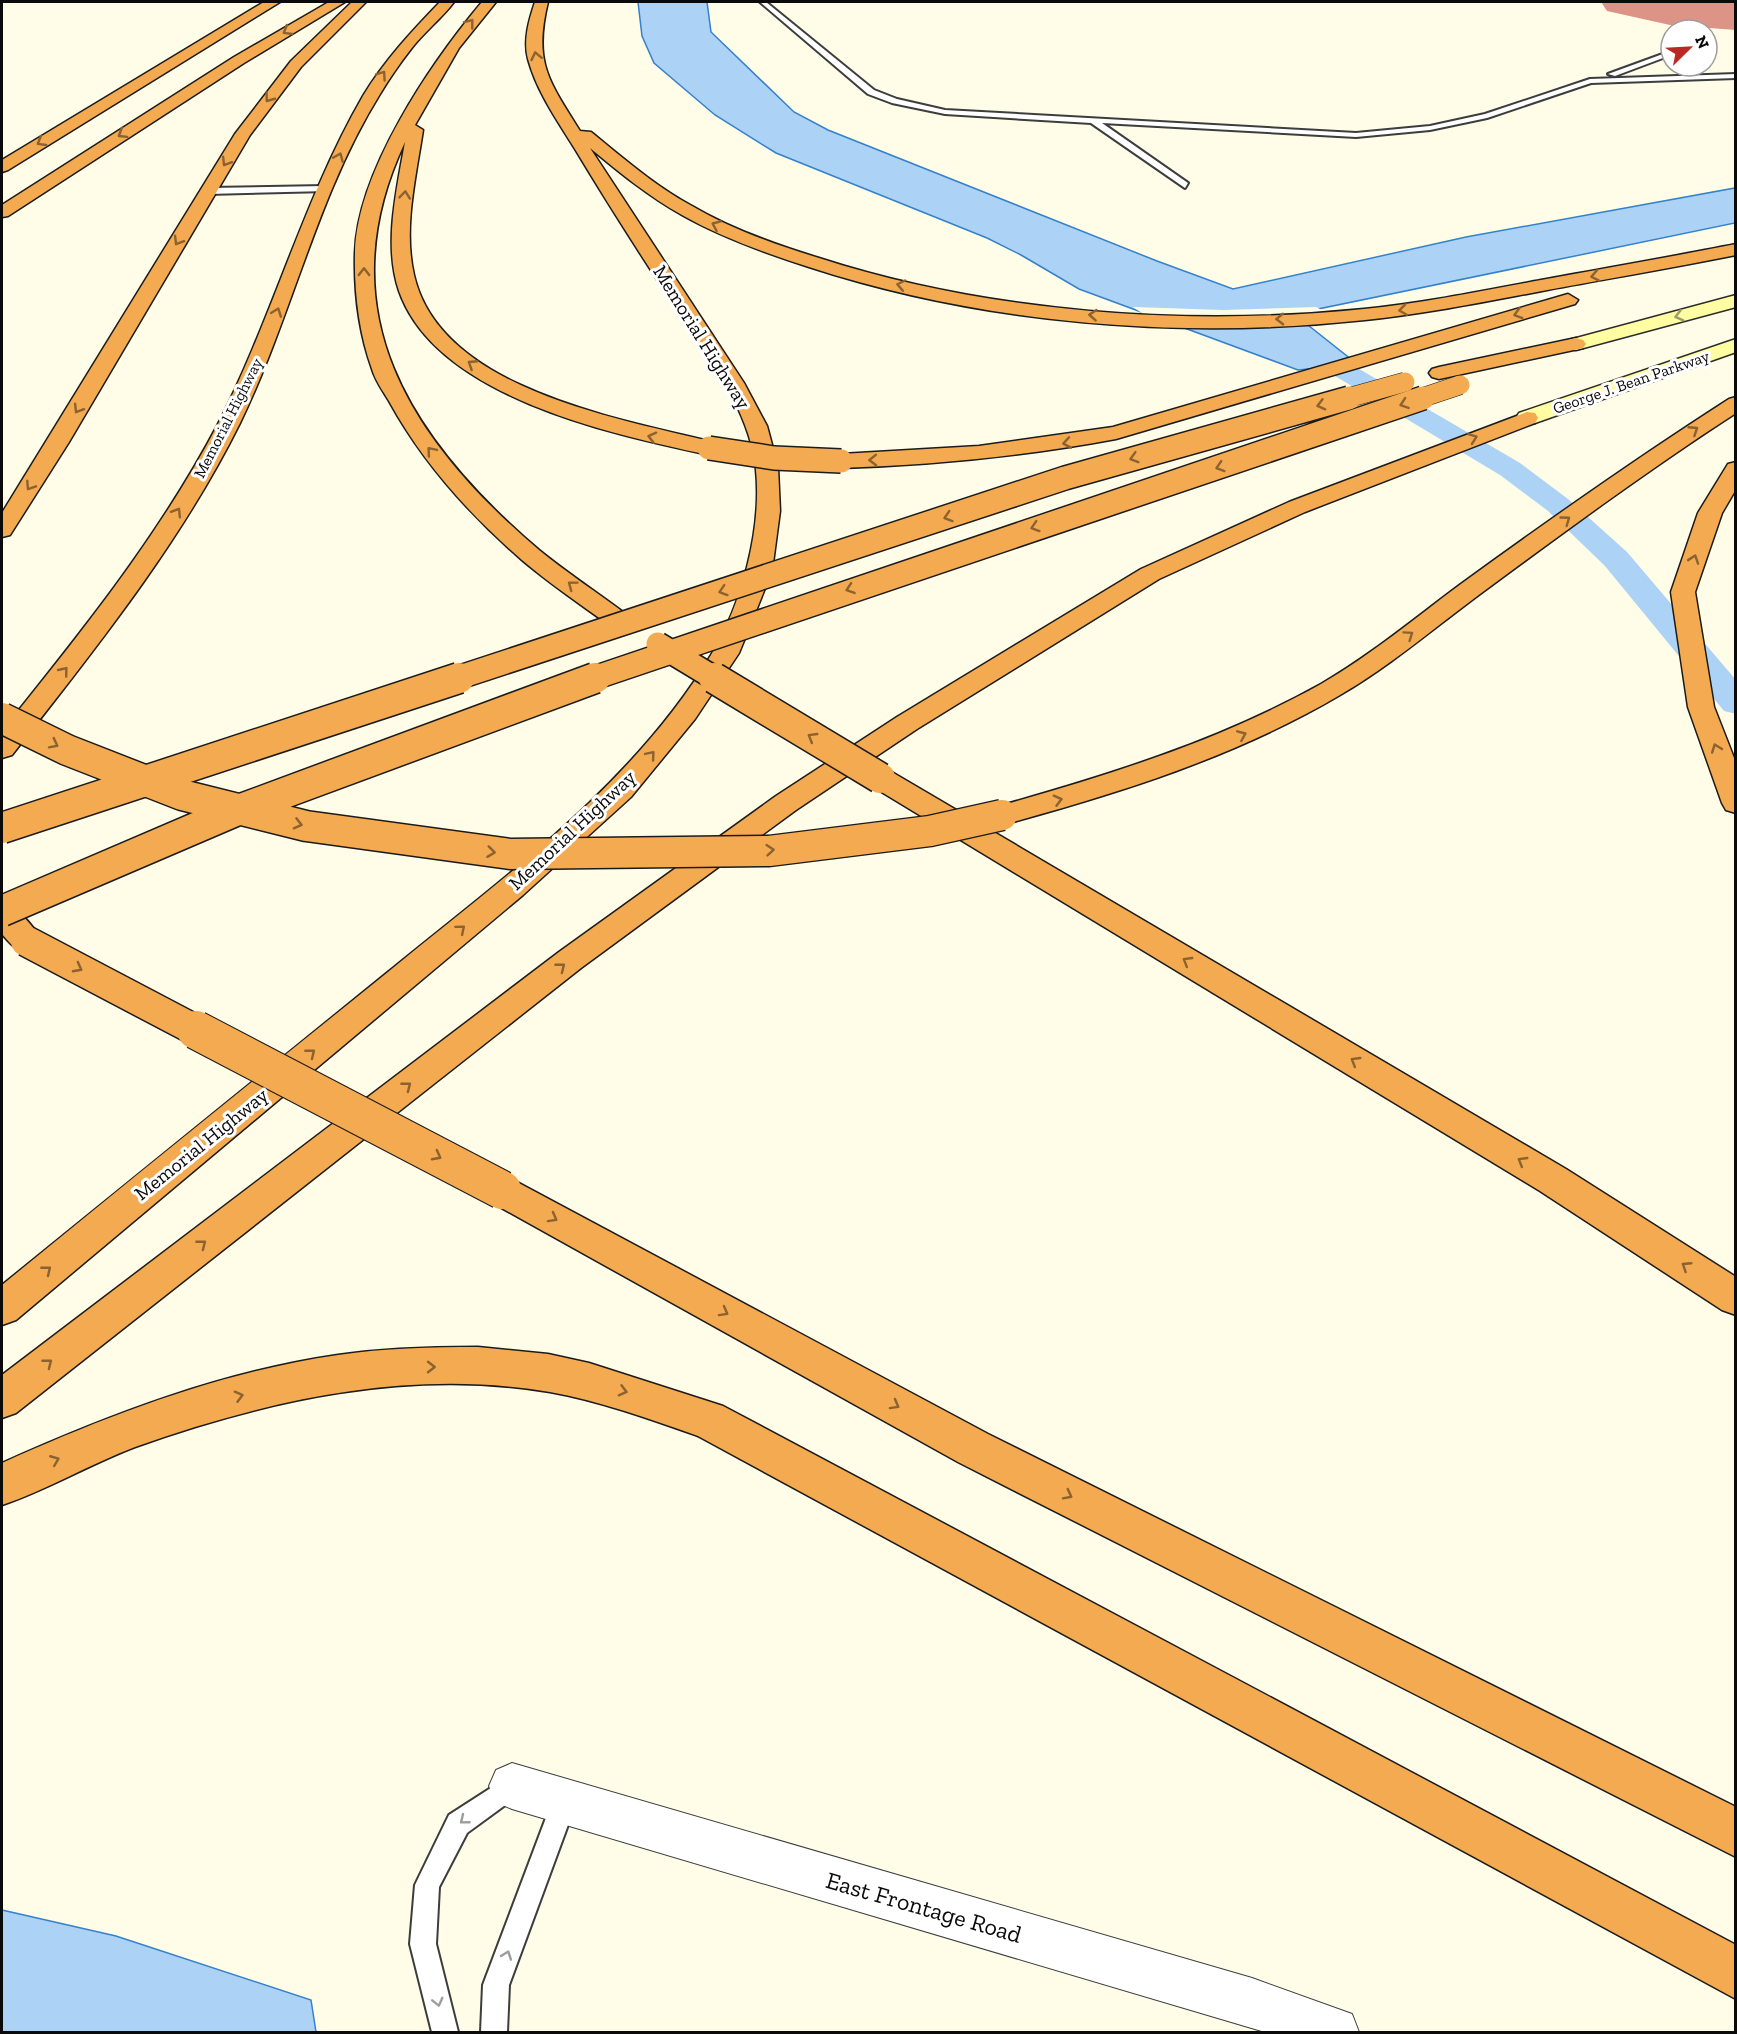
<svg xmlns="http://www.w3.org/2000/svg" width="1737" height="2034" font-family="'Zilla Slab',serif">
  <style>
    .water { fill: #acd3f6; stroke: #3481cc; stroke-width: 1.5 }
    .pier { fill: #fffde7 }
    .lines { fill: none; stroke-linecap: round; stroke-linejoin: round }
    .canal { fill: #acd3f6; fill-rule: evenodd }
    .taxiway { fill: #dc9486; fill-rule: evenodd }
    .lane-casing { stroke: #3d3d3d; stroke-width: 4 }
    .street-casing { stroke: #3d3d3d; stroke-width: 2 }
    .secondary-casing { stroke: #2c2c2c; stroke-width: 3 }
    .highway-casing { stroke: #1b1b1b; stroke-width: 3 }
    .lane { fill: #fff; fill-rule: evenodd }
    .street { fill: #fff; fill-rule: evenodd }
    .secondary { fill: #fffda2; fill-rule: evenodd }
    .highway { fill: #f4aa50; fill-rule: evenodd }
    .highway-bridge-far3-casing { stroke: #1b1b1b; stroke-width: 20; stroke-linecap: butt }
    .highway-bridge-far2-casing { stroke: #1b1b1b; stroke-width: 26; stroke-linecap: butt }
    .highway-bridge-far1-casing { stroke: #1b1b1b; stroke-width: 33; stroke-linecap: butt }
    .highway-bridge-casing { stroke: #1b1b1b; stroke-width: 40; stroke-linecap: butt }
    .highway-bridge-far3 { stroke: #f4aa50; stroke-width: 19 }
    .highway-bridge-far2 { stroke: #f4aa50; stroke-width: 23 }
    .highway-bridge-far1 { stroke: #f4aa50; stroke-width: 30 }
    .highway-bridge { stroke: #f4aa50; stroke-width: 38 }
    .oneway { stroke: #8b6230 }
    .oneway2 { stroke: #9d9c65 }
    .oneway3 { stroke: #9d9d9d }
    .labels { text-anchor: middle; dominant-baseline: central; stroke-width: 6; stroke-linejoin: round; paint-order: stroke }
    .far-street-label { font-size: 16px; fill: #0a0a0a; stroke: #fff }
    .street-label { font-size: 20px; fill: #0a0a0a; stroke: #fff }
    .near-street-label { font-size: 24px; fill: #0a0a0a; stroke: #fff }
  </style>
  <rect width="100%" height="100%" fill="#fffde7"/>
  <path class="water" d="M638,2H707L711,32L794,112L828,130L1157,261L1233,289L1466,237L1735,188V223L1294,314L1357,364L1298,370L1079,289L1021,255L987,238L776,153L715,115L654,63L642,36Z
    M2,1910L116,1936L311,2000L316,2032H2Z"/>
  <path class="pier" d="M1133,307L1223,310L1316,307L1324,311L1300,316L1312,326L1175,327L1149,318Z"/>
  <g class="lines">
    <path class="canal" d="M1299,336L1308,339L1520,463L1568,499L1627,552L1736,680V714L1724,711L1605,566L1548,511L1500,475L1290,349L1286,344L1290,339Z"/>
    <path class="taxiway" d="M1601,2L1736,3V30L1670,25L1607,11Z"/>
    <g class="lane-casing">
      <path id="lane" d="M760,2H766L874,90L897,99L945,110L1356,133L1430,126L1485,114L1590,79L1736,74V78L1591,83L1487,118L1430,130L1356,137L1102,123L1188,183L1185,188L1091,123L945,114L892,103L868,94Z
        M1671,51V55L1615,76L1608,74Z
        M325,186L328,191L208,194L204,191L208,188Z
        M511,1775L519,1779L523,1787L519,1795L467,1833L439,1887L436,1944L458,2032H432L410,1944L415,1885L449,1815Z
        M564,1791L573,1794L576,1803L509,1985L507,2032H481L483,1985L555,1794Z"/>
    </g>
    <g class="street-casing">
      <path id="street" d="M512,1763L1252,1978L1352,2014L1359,2032H1265L512,1809L496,1802L489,1786L496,1770Z"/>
    </g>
    <g class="secondary-casing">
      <path id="secondary" d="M1736,295V307L1576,350L1569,348L1566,344L1569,340Z
        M1736,339V352L1535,423H1519L1516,418L1519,413Z"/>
    </g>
    <g class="highway-casing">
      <path id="highway" d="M264,2H280L8,170L2,172V160Z
        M329,2H345L244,63L8,216L2,217V205L234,57Z
        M352,2H366L301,67L250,135L69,442L10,535L2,537V513L235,134L291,61Z
        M440,2H454C441,19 424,32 411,49C400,63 389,79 380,94C317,195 292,316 240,423C180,544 94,650 12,755L2,758V731C80,634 160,535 218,424C273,317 303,200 363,96C384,61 412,31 440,2Z
        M482,2H496L459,48L415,125L423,130C416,177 403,228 414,275C440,390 621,419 717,443L720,448L717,453L709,455C612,434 436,397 399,291C383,244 397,189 405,142C325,311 410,440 539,550C567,573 598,593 627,615L631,620L627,625L618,628L609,625C580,604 549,583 522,560C469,514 423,463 389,401C383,391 375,380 372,369C359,333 354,291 355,253C357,171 431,63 482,2Z
        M535,2H548C533,63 549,81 580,131L591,132C623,158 655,186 692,206C731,229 776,245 819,258C989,313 1187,327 1364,309C1424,303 1482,291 1541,280C1606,268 1671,257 1736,244V255C1671,268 1606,279 1542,291C1483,302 1424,314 1365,320C1181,340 984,324 809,267C765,253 721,237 682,215C648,196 619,172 590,148L744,383L767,426L778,467L780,511L772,571L739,653L695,719L631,797L523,895L16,1320L2,1325V1285C130,1180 259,1076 388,972C504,877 633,785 711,655C742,604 762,529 756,470C750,406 702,350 669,298C637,249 605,199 575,149C557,120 537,92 528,59C523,40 529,20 535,2Z
        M1568,294L1578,300L1575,304L1116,439C1025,456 934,465 841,468L833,466L830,461L833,456L841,454L979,446L1113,427Z
        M1576,338L1583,340L1586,344L1583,348L1439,379L1432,377L1429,373L1432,369L1439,367Z
        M1736,397V413C1648,470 1564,532 1480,594C1434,628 1390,666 1340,695C1235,757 1119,793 1002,825L992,822L987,815L992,808C1106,776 1217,742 1321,684C1371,655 1415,618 1461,584C1549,520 1637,458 1729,399Z
        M1527,412L1535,413L1538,418L1535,423L1305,512L1159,579L917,729L796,810L581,968L16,1413L2,1418V1375L559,952L776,796L897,717L1141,569L1289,502Z
        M1736,462V489L1722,513L1695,592L1714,707L1736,763V813L1726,810L1722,803L1688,707L1671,592L1698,513L1728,464Z
        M880,769L890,771L1566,1169L1736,1277V1315L1722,1310L1540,1191L870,785L866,778L870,771Z
        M2,903C19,908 33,926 42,941L37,949C19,955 13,947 2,934Z
        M502,1174L988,1434L1736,1807V1857L958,1462L489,1201L484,1190L489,1179Z
        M478,1347L548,1354L589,1363L723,1406L1736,1945V1999L698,1436C650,1419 600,1401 550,1392C409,1368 267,1400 135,1447C90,1464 47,1490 2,1505V1463C109,1415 221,1372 338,1355C384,1348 431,1347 478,1347Z"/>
    </g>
    <use href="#lane" class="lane"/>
    <use href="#street" class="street"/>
    <use href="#secondary" class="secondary"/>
    <use href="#highway" class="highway"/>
    <g class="highway-bridge-far3-casing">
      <path id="highway-bridge-far3" d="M1344,399L1405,382
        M1418,399L1460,385"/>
    </g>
    <g class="highway-bridge-far2-casing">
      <path id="highway-bridge-far2" d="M709,448L774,458L841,461
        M658,644L716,679
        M454,679L1065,478L1349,398
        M591,679L1423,398"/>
    </g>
    <g class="highway-bridge-far1-casing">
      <path id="highway-bridge-far1" d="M714,678L880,778
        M2,718L67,750L182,795L306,826L510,854L769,851L930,831L1002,815
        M2,828L459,678
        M2,911L233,812L595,678
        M26,941L199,1032"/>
    </g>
    <g class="highway-bridge-casing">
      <path id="highway-bridge" d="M196,1030L502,1190"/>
    </g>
    <use href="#highway-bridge-far3" class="highway-bridge-far3"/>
    <use href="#highway-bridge-far2" class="highway-bridge-far2"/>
    <use href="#highway-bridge-far1" class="highway-bridge-far1"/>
    <use href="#highway-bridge" class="highway-bridge"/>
  </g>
  <defs><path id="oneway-chevron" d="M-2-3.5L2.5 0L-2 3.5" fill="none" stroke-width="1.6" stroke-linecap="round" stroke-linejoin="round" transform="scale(1.5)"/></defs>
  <g class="oneway">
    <use href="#oneway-chevron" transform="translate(470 23) rotate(-52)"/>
    <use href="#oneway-chevron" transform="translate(287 31) rotate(149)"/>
    <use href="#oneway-chevron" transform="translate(536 56) rotate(-102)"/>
    <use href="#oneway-chevron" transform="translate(382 75) rotate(-55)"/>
    <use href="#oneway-chevron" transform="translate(269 98) rotate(127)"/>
    <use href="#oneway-chevron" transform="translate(122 134) rotate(148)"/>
    <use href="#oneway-chevron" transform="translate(41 142) rotate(149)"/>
    <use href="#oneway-chevron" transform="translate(339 157) rotate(-67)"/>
    <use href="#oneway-chevron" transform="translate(226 162) rotate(122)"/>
    <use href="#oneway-chevron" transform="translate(405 195) rotate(-84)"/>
    <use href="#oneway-chevron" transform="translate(716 225) rotate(-156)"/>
    <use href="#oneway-chevron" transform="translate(178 241) rotate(121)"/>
    <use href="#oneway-chevron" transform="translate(364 272) rotate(-90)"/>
    <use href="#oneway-chevron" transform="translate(1595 276) rotate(169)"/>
    <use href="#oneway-chevron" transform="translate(901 285) rotate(-168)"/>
    <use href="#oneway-chevron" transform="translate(1403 310) rotate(172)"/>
    <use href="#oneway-chevron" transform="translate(277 312) rotate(-69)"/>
    <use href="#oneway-chevron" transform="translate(1518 314) rotate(164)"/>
    <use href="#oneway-chevron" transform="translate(1093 315) rotate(-176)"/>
    <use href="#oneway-chevron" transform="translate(1280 319) rotate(179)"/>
    <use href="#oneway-chevron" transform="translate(472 364) rotate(-147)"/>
    <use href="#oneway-chevron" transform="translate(1404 404) rotate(161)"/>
    <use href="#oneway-chevron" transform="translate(1321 405) rotate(165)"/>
    <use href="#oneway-chevron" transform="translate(78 409) rotate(121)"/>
    <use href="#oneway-chevron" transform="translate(1694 430) rotate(-33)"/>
    <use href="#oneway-chevron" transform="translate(652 437) rotate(-166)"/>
    <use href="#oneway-chevron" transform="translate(1473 438) rotate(-20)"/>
    <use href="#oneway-chevron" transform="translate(1067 443) rotate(170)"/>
    <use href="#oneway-chevron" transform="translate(431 451) rotate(-130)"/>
    <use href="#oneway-chevron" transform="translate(1134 458) rotate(164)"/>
    <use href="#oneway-chevron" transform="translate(873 460) rotate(179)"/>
    <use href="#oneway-chevron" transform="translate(1220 467) rotate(162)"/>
    <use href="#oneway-chevron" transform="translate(30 486) rotate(123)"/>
    <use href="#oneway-chevron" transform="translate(177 512) rotate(-58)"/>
    <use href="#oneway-chevron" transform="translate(948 517) rotate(162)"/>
    <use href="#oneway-chevron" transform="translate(1566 520) rotate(-36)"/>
    <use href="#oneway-chevron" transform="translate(1035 527) rotate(162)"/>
    <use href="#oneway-chevron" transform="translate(1694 559) rotate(-71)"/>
    <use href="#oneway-chevron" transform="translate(572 585) rotate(-143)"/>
    <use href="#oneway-chevron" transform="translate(850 589) rotate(161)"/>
    <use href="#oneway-chevron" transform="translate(723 591) rotate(162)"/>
    <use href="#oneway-chevron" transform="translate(1409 635) rotate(-35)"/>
    <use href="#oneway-chevron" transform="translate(64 671) rotate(-51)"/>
    <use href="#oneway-chevron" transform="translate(1242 735) rotate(-23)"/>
    <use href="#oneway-chevron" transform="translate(812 737) rotate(-149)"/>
    <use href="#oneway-chevron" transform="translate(54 744) rotate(27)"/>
    <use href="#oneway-chevron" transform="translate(1716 748) rotate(-110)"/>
    <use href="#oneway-chevron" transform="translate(651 755) rotate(-50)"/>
    <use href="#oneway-chevron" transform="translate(1058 800) rotate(-15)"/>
    <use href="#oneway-chevron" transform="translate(298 824) rotate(14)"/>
    <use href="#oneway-chevron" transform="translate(770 850) rotate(-5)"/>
    <use href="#oneway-chevron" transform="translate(491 852) rotate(7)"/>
    <use href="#oneway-chevron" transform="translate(461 929) rotate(-40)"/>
    <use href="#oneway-chevron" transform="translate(1187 961) rotate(-149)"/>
    <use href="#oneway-chevron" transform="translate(561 967) rotate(-38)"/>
    <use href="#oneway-chevron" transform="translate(78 968) rotate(28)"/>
    <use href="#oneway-chevron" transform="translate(311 1053) rotate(-39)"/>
    <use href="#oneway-chevron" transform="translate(1355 1061) rotate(-149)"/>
    <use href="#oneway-chevron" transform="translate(407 1086) rotate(-38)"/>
    <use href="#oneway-chevron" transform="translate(437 1156) rotate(28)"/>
    <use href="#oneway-chevron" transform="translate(1522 1161) rotate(-149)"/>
    <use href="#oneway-chevron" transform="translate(553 1218) rotate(29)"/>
    <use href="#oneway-chevron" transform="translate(202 1244) rotate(-38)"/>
    <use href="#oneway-chevron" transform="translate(1686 1266) rotate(-147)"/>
    <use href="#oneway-chevron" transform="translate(47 1270) rotate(-39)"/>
    <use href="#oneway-chevron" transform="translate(724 1312) rotate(29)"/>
    <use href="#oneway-chevron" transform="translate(48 1363) rotate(-38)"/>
    <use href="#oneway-chevron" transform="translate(431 1367)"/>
    <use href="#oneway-chevron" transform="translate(623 1391) rotate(15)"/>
    <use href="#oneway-chevron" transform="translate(239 1396) rotate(-15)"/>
    <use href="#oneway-chevron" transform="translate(895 1405) rotate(29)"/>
    <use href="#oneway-chevron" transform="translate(55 1460) rotate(-22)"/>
    <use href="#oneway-chevron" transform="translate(1068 1495) rotate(27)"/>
  </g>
  <use class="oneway2" href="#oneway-chevron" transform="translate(1679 316) rotate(165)"/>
  <g class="oneway3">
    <use href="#oneway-chevron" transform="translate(464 1820) rotate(141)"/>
    <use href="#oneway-chevron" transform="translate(507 1955) rotate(-70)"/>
    <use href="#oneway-chevron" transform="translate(438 2002) rotate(76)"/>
  </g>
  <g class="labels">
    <g class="far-street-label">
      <text transform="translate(1631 382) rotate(-19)">George J. Bean Parkway</text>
      <text transform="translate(228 418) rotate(-63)">Memorial Highway</text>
    </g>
    <g class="street-label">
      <text transform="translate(702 337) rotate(58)">Memorial Highway</text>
      <text transform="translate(572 830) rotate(-43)">Memorial Highway</text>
      <text transform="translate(201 1144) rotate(-39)">Memorial Highway</text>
    </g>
    <g class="near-street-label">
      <text transform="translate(924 1907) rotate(16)">East Frontage Road</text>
    </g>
  </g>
  <rect width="1737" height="2034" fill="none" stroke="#0a0a0a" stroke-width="6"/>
  <g transform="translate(1689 48) rotate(66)"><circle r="28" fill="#ffffff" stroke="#9d9d9d" stroke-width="1.5"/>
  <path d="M0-4.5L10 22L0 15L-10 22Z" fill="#b92a24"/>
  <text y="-9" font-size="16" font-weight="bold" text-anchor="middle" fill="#0a0a0a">N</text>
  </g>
</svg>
